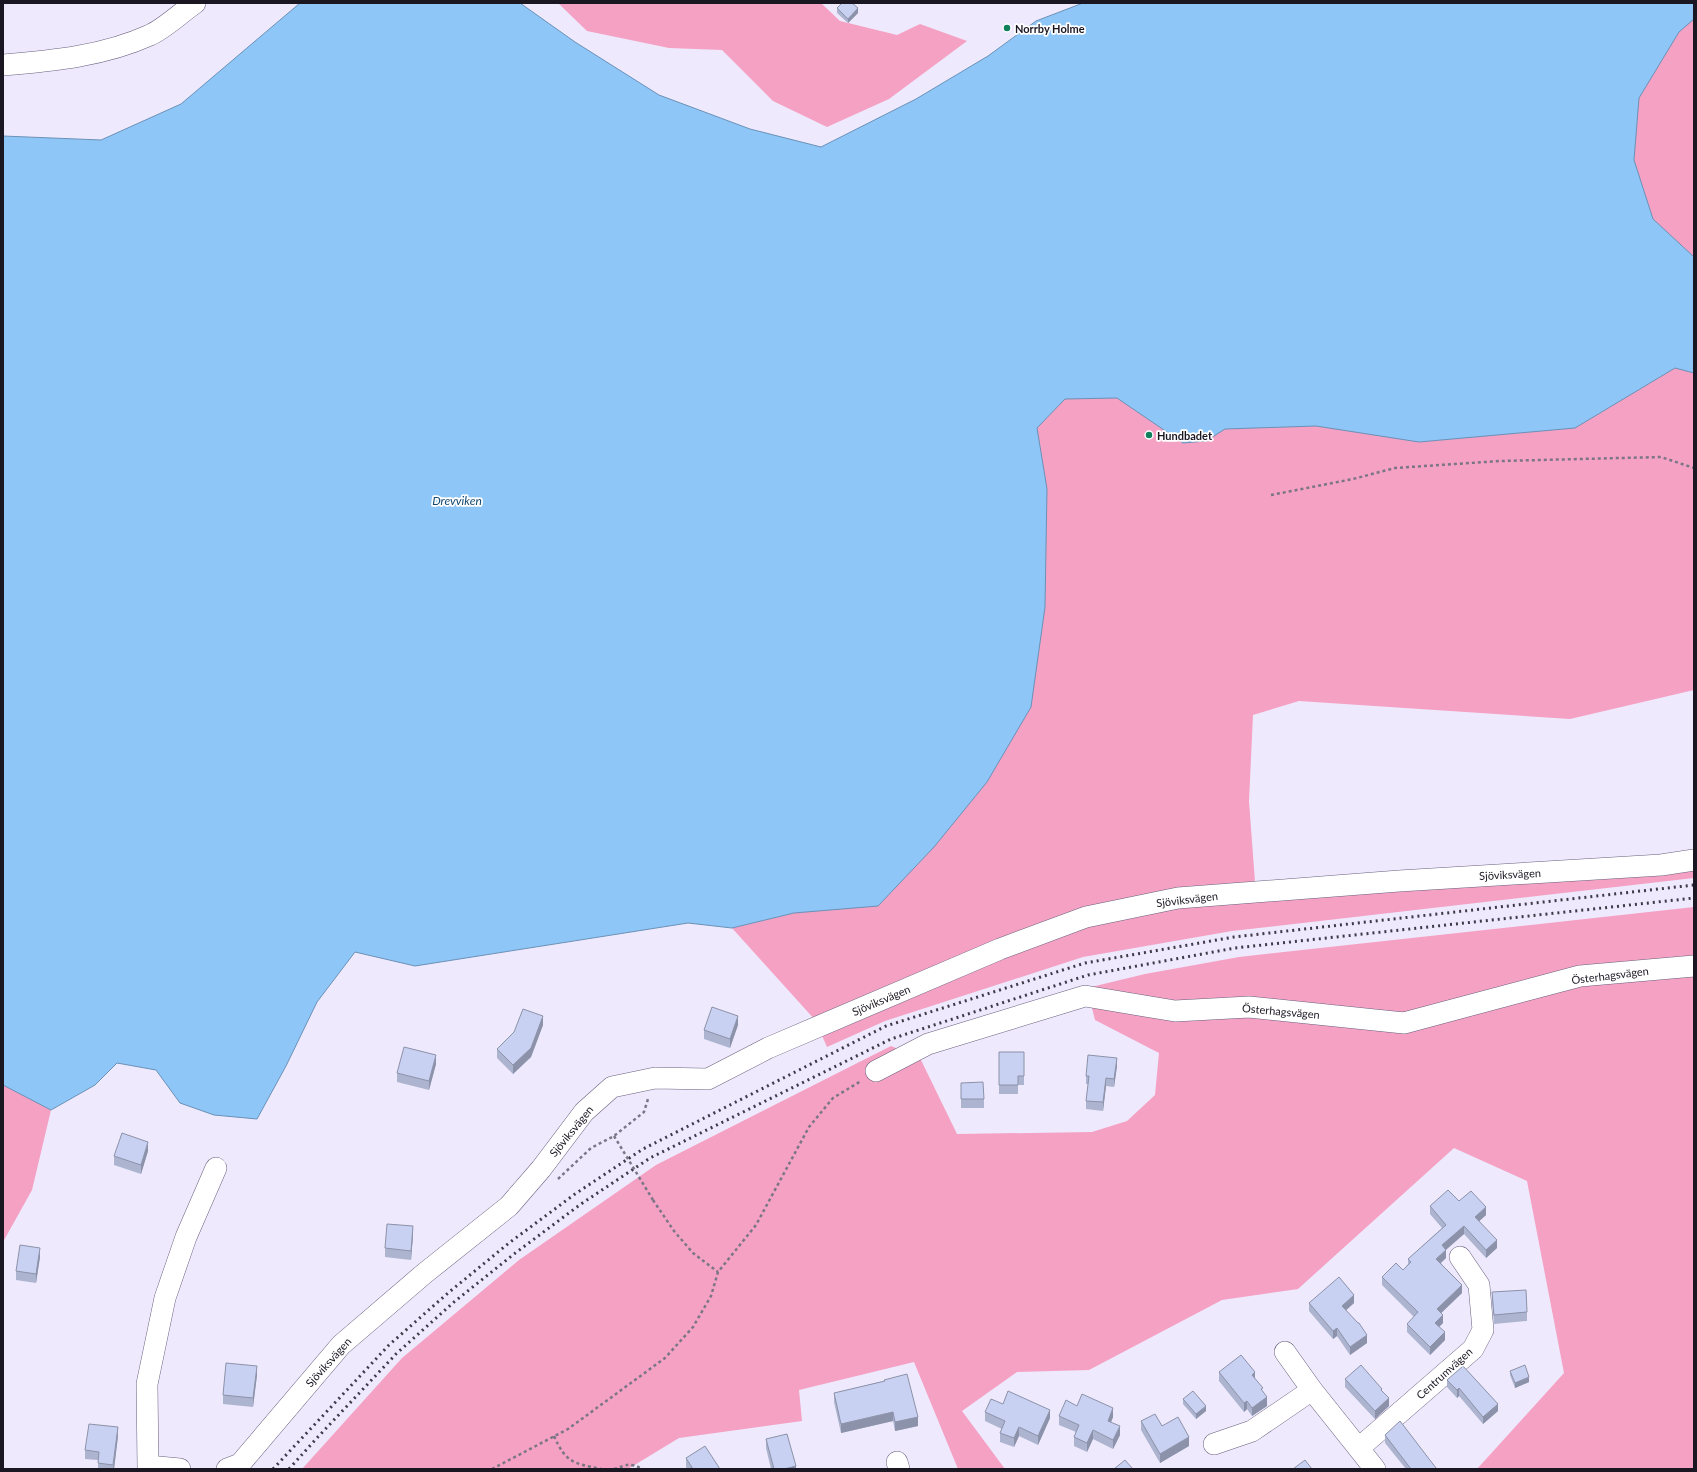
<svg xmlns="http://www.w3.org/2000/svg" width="1697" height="1472" font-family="Lato,sans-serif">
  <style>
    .green { fill: #f4a1c3 }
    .water { fill: #8ec6f7; stroke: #6b91b7 }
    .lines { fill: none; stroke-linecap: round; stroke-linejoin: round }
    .minor-casing { stroke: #69607e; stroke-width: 22 }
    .path { stroke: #7b7685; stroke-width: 2.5; stroke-dasharray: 3 3; stroke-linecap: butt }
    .minor { stroke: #fff; stroke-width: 21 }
    .rail { stroke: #3f3a48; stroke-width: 3; stroke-dasharray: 2 4; stroke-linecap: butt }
    .path-bridge { stroke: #7b7685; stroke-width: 2.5; stroke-dasharray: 3 3; stroke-linecap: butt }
    .wall { fill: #acb4cf }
    .shaded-wall { fill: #8c92a9 }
    .building { fill: #c8d1f1; stroke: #8c92a9 }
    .poi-dot { fill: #0f7f5c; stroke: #fff; stroke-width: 1.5 }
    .labels { text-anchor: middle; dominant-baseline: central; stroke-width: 3.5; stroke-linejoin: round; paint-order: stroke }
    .poi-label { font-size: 11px; font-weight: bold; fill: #1a1622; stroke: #fff; text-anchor: start }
    .street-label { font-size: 11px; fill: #1a1622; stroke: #fff }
    .water-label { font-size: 12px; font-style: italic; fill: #12476f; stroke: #fff }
  </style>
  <rect width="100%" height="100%" fill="#efe9fd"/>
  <path class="green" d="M558,3H821L840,21L897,35L920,24L967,41L889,99L827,127L773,101L722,50L669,48L587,31Z
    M1694,3V690L1570,719L1299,701L1253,715L1249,801L1255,882L1176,891L816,1021L732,928L794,913L854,302Z
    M3,562L38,1103L51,1110L32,1190L3,1242Z
    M1694,864V878L1232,931L1083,957L885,1021L827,1047L820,1031L1086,921L1179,903Z
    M1694,907V1469H1477L1564,1373L1527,1181L1454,1148L1298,1289L1222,1300L1089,1370L1017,1372L962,1411L1005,1469H958L914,1362L799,1390L802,1421L679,1438L628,1469H302L402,1358L519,1260L656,1165L891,1046L920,1058L957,1134L1092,1132L1127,1121L1155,1095L1159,1053L1095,1020L1087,988L1145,974L1239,957Z"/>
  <path class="water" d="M300,3H520L575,42L659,95L750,129L821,147L916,99L988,56L1036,21L1083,3H1694V19L1679,32L1639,98L1634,160L1653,219L1694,257V373L1675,368L1575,428L1419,442L1316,426L1225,429L1206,441L1183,443L1117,398L1065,399L1037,428L1047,489L1045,607L1031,707L987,782L934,847L878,906L794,913L732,928L688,923L415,966L355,952L317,1002L286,1066L257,1119L214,1115L180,1103L156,1070L117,1063L95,1085L51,1110L3,1085V136L101,140L181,104Z"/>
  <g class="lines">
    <g class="minor-casing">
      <path id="minor" d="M3,65C52,61 104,56 150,35C164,29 182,12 195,3
        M876,1071L928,1044L1085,996L1175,1011L1249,1007L1404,1023L1580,976L1694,966
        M1285,1352L1312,1390L1375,1469
        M1214,1444L1252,1431L1312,1390
        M1359,1448L1473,1349L1483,1330L1479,1285L1460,1257
        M897,1462L899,1469
        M148,1466L180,1469
        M148,1469L147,1384L165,1298L186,1237L216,1168
        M227,1469L240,1464L341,1345L425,1273L509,1206L541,1169L584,1112L612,1087L655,1078L708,1079L768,1048L1000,949L1086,917L1178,898L1399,881L1661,865L1694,860"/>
    </g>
    <path class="path" d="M1271,495L1353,479L1395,468L1500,461L1661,457L1694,468
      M558,1179L591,1148L614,1136L644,1112L648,1099
      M653,1200L674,1231L693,1253L718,1272
      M554,1436C566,1463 573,1463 601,1469
      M492,1469L568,1429L665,1358L693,1327L711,1296L718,1272L756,1225L809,1127L833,1098L861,1081
      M614,1469C628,1465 628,1462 643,1469"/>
    <use href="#minor" class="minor"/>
    <path class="rail" d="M273,1469L389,1345L448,1293L509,1243L575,1194L643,1149L886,1026L1085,963L1234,937L1694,885
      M289,1469L316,1439L396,1354L454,1302L514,1254L581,1204L650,1158L891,1039L1088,975L1235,948L1694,898"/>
    <path class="path-bridge" d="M614,1136L653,1200"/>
  </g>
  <path class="wall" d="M837,8L858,13L848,23L837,13Z
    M543,1025L531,1057L513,1074L497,1058V1049Z
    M738,1025L730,1048L704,1039V1030Z
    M999,1052H1024V1085H1018V1094H999Z
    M436,1064L429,1090L397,1082V1073Z
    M1117,1066L1114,1087L1106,1086L1103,1111L1086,1109V1101L1088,1084H1086V1076Z
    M961,1083L984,1099V1108H961Z
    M148,1151L141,1174L114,1165V1156Z
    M1459,1201L1486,1215L1479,1221L1497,1248L1486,1258L1464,1234L1446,1250V1258L1441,1263L1462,1293L1441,1313L1443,1323L1439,1327L1445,1340L1430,1355L1407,1332V1324L1414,1317L1382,1285V1277L1403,1270L1408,1264V1259L1442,1228L1430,1214V1206Z
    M413,1235L411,1260L385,1257V1248Z
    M40,1257L36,1283L16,1280V1271Z
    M1492,1292L1527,1312V1321L1494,1324L1492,1301Z
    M1309,1303H1354L1346,1310L1367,1343L1350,1355L1337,1336L1333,1339L1309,1311Z
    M1510,1371L1529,1382L1515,1388L1510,1375Z
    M1219,1372L1255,1378L1263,1392L1267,1406L1252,1416L1247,1409L1244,1412L1219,1381Z
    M257,1375L253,1407L223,1404V1395Z
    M1345,1379L1382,1391L1389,1406L1375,1419L1345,1387Z
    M884,1380L918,1426L895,1431L893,1421L841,1433L834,1402V1393L884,1381Z
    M1447,1380L1498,1411L1483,1424L1459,1396L1457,1398L1447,1387Z
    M1183,1399L1206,1411L1196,1419L1183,1404Z
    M1003,1404L1050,1418L1038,1445L1019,1436L1014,1447L1000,1442V1433L1002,1429L985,1421V1412Z
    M1077,1406L1113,1417L1111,1422L1120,1435L1113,1449L1093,1439L1087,1452L1074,1446V1437L1076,1432L1059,1425V1416Z
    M1141,1421L1162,1426L1189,1446L1160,1463L1141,1430Z
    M1385,1435L1436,1469H1406L1385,1443Z
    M118,1436L114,1469H98V1460L85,1459V1450Z
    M766,1439L796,1469H771L766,1448Z
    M686,1458L720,1469H687L686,1467Z"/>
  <path class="shaded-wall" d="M858,8V13L848,23V19Z
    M543,1016V1025L531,1057L513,1074V1065Z
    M738,1016V1025L730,1048V1039Z
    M436,1055V1064L429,1090V1081Z
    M1117,1058V1066L1114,1087V1079Z
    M1106,1078V1086L1103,1111V1102Z
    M148,1142V1151L141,1174V1165Z
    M1486,1207V1215L1475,1225V1217Z
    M413,1226V1235L411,1260V1251Z
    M1464,1226V1234L1442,1253V1245Z
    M1497,1240V1248L1486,1258V1250Z
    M40,1248V1257L36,1283V1274Z
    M1446,1250V1258L1436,1267V1259Z
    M1462,1285V1293L1437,1317V1309Z
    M1354,1295V1303L1342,1314V1306Z
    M1443,1315V1323L1435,1331V1323Z
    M1337,1328V1336L1333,1339V1331Z
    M1445,1332V1340L1430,1355V1347Z
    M1367,1335V1343L1350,1355V1347Z
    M257,1366V1375L253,1407V1398Z
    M1255,1372V1381L1252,1375Z
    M1529,1377V1382L1515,1388V1383Z
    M1459,1388V1396L1457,1398V1390Z
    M1267,1397V1406L1252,1416V1408Z
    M1389,1398V1406L1375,1419V1411Z
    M1247,1401V1409L1244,1412V1403Z
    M1498,1404V1411L1483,1424V1417Z
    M1206,1406V1411L1196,1419V1414Z
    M1113,1408V1417L1108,1430V1421Z
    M1050,1410V1418L1038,1445V1436Z
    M893,1412V1421L841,1433V1424Z
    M918,1417V1426L895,1431V1422Z
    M1120,1426V1435L1113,1449V1440Z
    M118,1427V1436L114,1469H113Z
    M1019,1427V1436L1014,1447V1438Z
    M1093,1430V1439L1087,1452V1443Z
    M1189,1437V1446L1160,1463V1454Z
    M796,1466V1469H784Z"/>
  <path class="building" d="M842,3H852L858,8L848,19L837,8Z
    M712,1007L738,1016L730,1039L704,1030Z
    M523,1009L543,1016L531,1048L513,1065L497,1049L514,1032Z
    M404,1047L436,1055L429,1081L397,1073Z
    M999,1052H1024V1076H1018V1085H999Z
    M1088,1055L1117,1058L1114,1079L1106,1078L1103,1102L1086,1101L1089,1076H1086Z
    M983,1082L984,1099H961V1083Z
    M122,1133L148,1142L141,1165L114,1156Z
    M1448,1190L1459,1201L1471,1191L1486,1207L1475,1217L1497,1240L1486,1250L1464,1226L1442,1245L1446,1250L1436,1259L1462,1285L1437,1309L1443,1315L1435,1323L1445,1332L1430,1347L1407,1324L1418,1312L1382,1277L1396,1263L1403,1270L1411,1262L1408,1259L1446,1225L1430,1206Z
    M387,1224L413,1226L411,1251L385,1248Z
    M20,1245L40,1248L36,1274L16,1271Z
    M1339,1277L1354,1295L1342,1306L1358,1323H1359L1367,1335L1350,1347L1337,1328L1333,1331L1309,1303Z
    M1526,1290L1527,1312L1494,1315L1492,1292Z
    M1241,1355L1255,1372L1252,1375L1263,1388L1261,1389L1267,1397L1252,1408L1247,1401L1244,1403L1219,1372Z
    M226,1363L257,1366L253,1398L223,1395Z
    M1361,1365L1382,1389L1381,1390L1389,1398L1375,1411L1345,1379Z
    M1525,1365L1529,1377L1515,1383L1510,1371Z
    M1463,1366L1498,1404L1483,1417L1459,1388L1457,1390L1447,1380Z
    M907,1374L918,1417L895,1422L893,1412L841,1424L834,1393L885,1381L884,1380Z
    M1008,1391L1050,1410L1038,1436L1019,1427L1014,1438L1000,1433L1005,1421L985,1412L991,1399L1003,1404Z
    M1193,1391L1206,1406L1196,1414L1183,1399Z
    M1082,1394L1113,1408L1108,1421L1120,1426L1113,1440L1093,1430L1087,1443L1074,1437L1079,1425L1059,1416L1066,1400L1077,1406Z
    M1155,1414L1162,1426L1178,1417L1189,1437L1160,1454L1141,1421Z
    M1400,1421L1436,1468L1434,1469H1411L1385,1435Z
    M89,1424L118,1427L113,1465L98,1463L99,1452L85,1450Z
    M787,1434L796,1466L784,1469H774L766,1439Z
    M705,1446L720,1469H693L686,1458Z
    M1125,1460L1133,1469H1114Z
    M1305,1460L1312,1469H1293Z"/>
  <g class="poi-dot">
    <circle cx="1007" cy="28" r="4"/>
    <circle cx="1149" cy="435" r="4"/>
  </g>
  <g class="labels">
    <g class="poi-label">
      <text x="1015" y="28">Norrby Holme</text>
      <text x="1157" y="435">Hundbadet</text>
    </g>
    <g class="street-label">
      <text transform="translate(1510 874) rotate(-3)">Sjöviksvägen</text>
      <text transform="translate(1187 899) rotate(-7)">Sjöviksvägen</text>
      <text transform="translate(1610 975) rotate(-7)">Österhagsvägen</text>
      <text transform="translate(881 1000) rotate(-23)">Sjöviksvägen</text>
      <text transform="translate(1281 1011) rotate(5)">Österhagsvägen</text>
      <text transform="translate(571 1131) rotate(-51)">Sjöviksvägen</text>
      <text transform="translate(328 1362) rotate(-48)">Sjöviksvägen</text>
      <text transform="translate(1444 1373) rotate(-42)">Centrumvägen</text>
    </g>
    <g class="water-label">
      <text x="457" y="500">Drevviken</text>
    </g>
  </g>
  <rect width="1697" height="1472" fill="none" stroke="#1a1622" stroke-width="8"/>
</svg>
